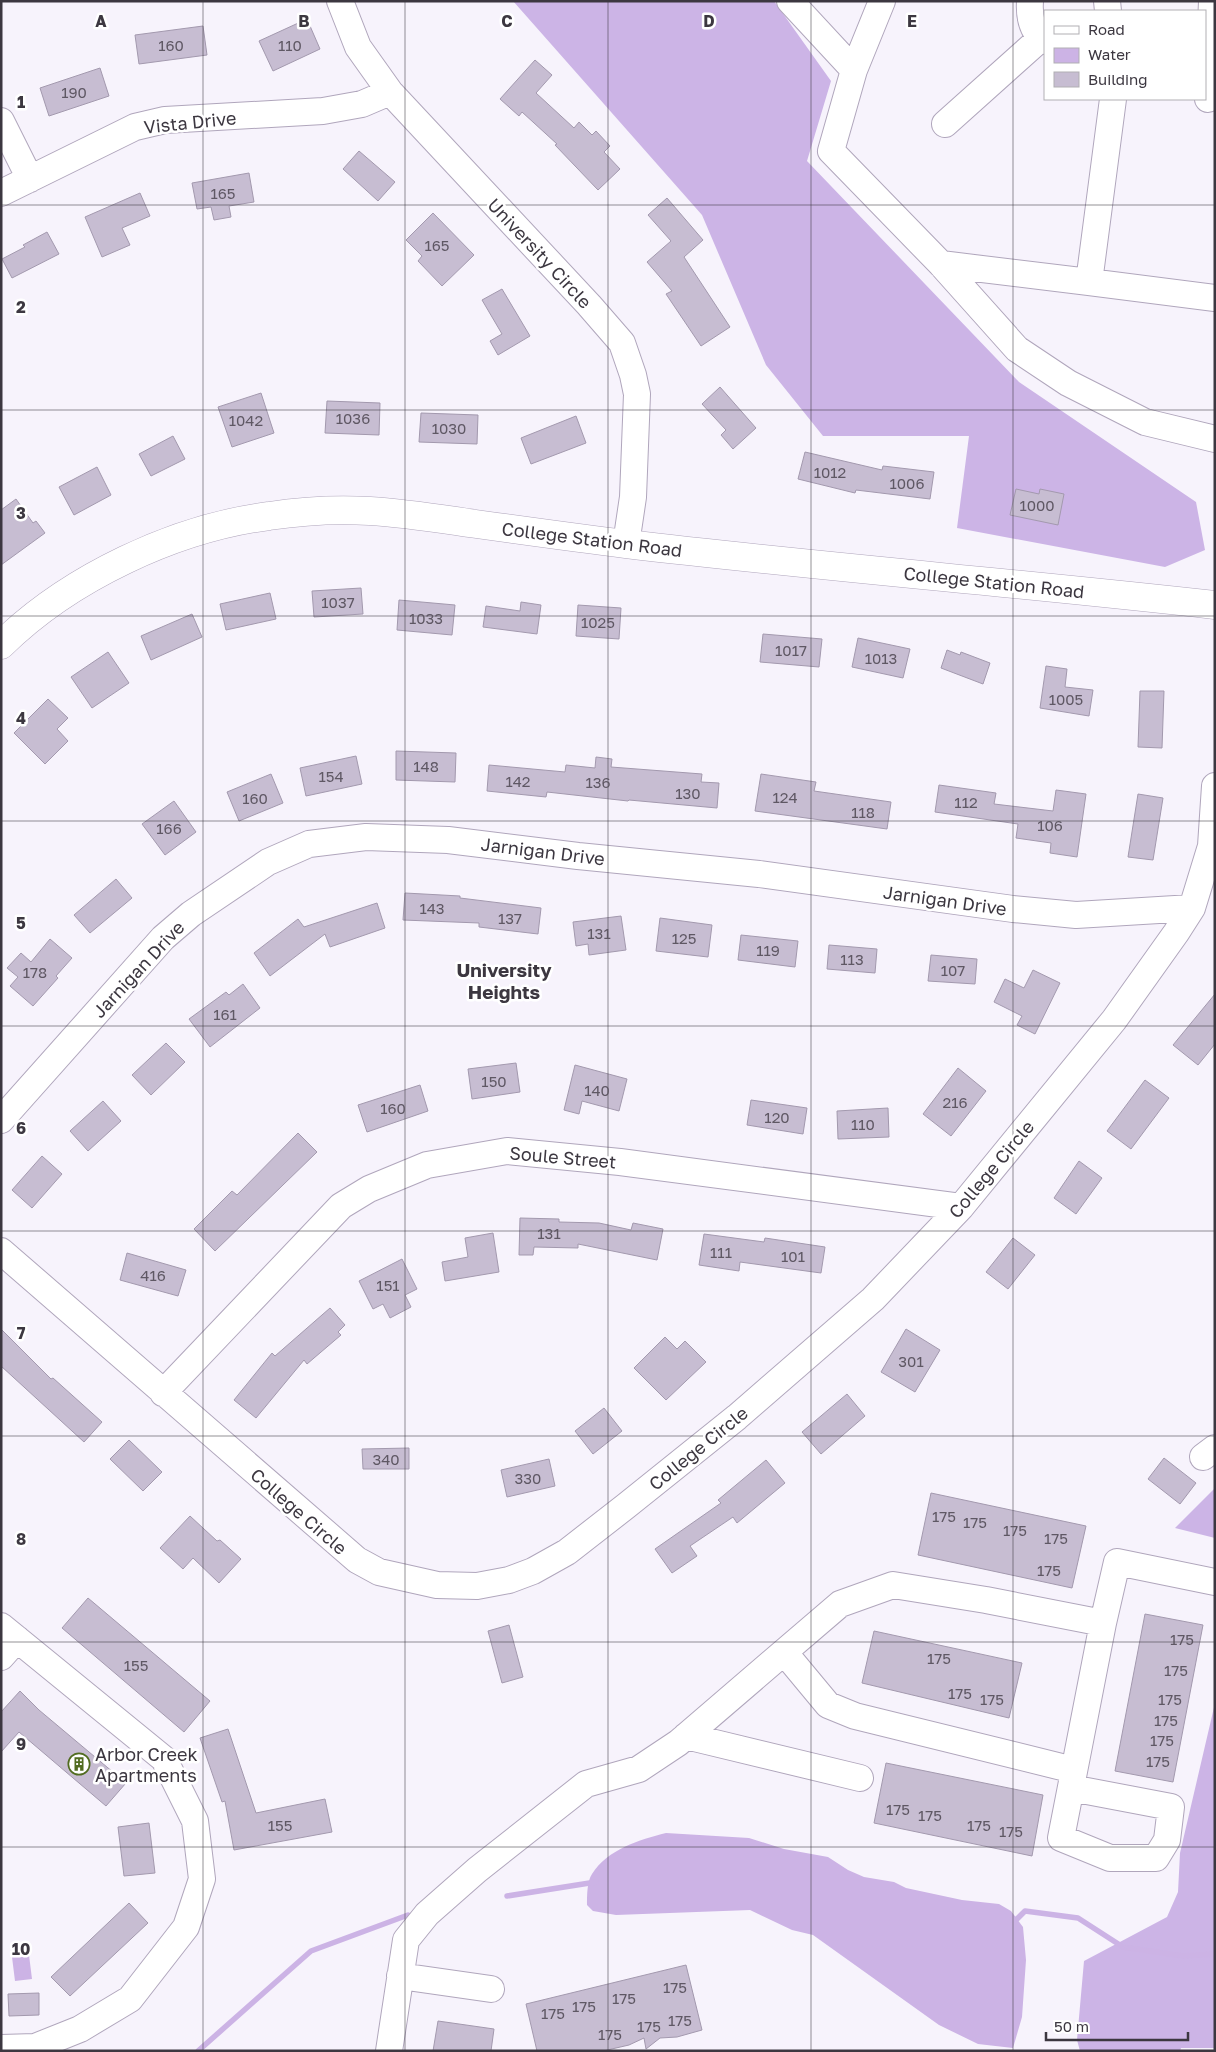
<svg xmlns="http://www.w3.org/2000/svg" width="1216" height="2052" font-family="'Golos Text',sans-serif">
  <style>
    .forest { fill: #ccb4e6 }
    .water { fill: #ccb3e5 }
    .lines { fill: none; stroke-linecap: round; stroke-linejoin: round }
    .stream { stroke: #ccb3e5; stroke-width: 5.5 }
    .building { fill: #c7bdd2; stroke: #a399ae }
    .minor-casing { stroke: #b0a6bc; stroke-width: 28 }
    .major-casing { stroke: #b0a6bc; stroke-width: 29 }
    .minor { stroke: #fff; stroke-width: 26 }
    .major { stroke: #fff; stroke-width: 28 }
    .grid { fill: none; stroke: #3c3740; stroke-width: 1; stroke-opacity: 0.55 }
    .labels { text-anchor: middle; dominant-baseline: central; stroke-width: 5; stroke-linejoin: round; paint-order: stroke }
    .number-label { font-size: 15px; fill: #5f5864 }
    .street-label { font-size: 18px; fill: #3c3740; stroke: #fff }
    .poi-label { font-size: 18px; fill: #3c3740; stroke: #fff; text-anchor: start }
    .neighbourhood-label { font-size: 19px; font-weight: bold; fill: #3c3740; stroke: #fff }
    .grid-label { font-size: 16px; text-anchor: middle; font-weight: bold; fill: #3c3740; stroke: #fff; stroke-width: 5; stroke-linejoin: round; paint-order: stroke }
  </style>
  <rect width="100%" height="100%" fill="#f7f3fc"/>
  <path class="forest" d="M513,1H774L831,81L807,161L1019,382L1196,502L1205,550L1165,567L957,528L969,436H823L766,365L702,215Z
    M1215,1488V1538L1175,1528Z
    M1215,1703V2048H1181L1180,2051H1080L1077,2040L1084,1961L1167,1917L1178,1892L1180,1853Z"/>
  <path class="water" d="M666,1833L749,1838L784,1849L828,1857L848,1870L864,1877L894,1882L906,1888L962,1900L999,1904L1011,1911L1023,1927L1026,1960L1022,2017L1013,2048L978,2044L939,2025L813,1935L792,1930L750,1910L616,1915L593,1911L587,1905C587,1896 587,1881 592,1874C608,1849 639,1840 666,1833Z
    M28,1947L32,1979L15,1981L11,1949Z"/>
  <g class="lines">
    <path class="stream" d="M507,1896L596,1882
      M1010,1920L1017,1919L1025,1911L1078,1918L1123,1947L1183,1956L1215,1954
      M198,2051L311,1951L408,1915"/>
  </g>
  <path class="building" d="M307,19L320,49L273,71L259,41Z
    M203,26L207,55L139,64L135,35Z
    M535,60L552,75L536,93L574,128L579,122L592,135L596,131L610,146L604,152L620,169L598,190L555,145L557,144L522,112L519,116L500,99Z
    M100,68L109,96L49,116L40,88Z
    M359,151L395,182L378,201L343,169Z
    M249,173L254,202L229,206L231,217L214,220L211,207L197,209L192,183Z
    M140,193L150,216L122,228L130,245L102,257L85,217Z
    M667,198L703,240L684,257L730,327L701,346L666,294L672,291L647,262L671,241L648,215Z
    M433,213L474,255L442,286L418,261L422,256L406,240Z
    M47,232L59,254L12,278L2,259L25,247L23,245Z
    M502,289L530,336L498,355L490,341L502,334L482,300Z
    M720,387L756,428L733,449L721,435L726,430L702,404Z
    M261,393L274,433L232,447L218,407Z
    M327,401L380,403L379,435L325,433Z
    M421,413L478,415L477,444L419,442Z
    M576,416L586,443L531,464L521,438Z
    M173,436L185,459L151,476L139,454Z
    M805,452L882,470L883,466L934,472L930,499L856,490L855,493L798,479Z
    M97,467L111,495L74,515L59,487Z
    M1016,489L1039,494L1040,489L1064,494L1058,525L1010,515Z
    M16,499L33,523L36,521L45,533L1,565V510Z
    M361,588L363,614L314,617L312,591Z
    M270,593L276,619L226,630L220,604Z
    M399,600L455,605L452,635L397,630Z
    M521,602L541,605L537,634L483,627L486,606L520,611Z
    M578,605L621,608L619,639L576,636Z
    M192,614L202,637L151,660L141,636Z
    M763,634L822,639L819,667L760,662Z
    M858,638L910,649L903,678L852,667Z
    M947,650L960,655L961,652L990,663L983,684L941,668Z
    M108,652L129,683L92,708L71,677Z
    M1046,666L1067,669L1065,687L1093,690L1089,716L1040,708Z
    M1140,691H1164L1162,748L1138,747Z
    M48,699L68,718L57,729L68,741L45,764L14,733Z
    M396,751L456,753L455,782L396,780Z
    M356,756L362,784L306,796L300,768Z
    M596,757L612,759L611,767L702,774L701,782L719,783L717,808L629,800L628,801L547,792L546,797L487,791L489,765L565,772L566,765L595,768Z
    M271,774L283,803L239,821L227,792Z
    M761,774L816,782L814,791L891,802L887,829L755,811Z
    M939,785L996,793L994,804L1053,811L1056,790L1086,794L1077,857L1050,853L1051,843L1016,838L1018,824L935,812Z
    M1138,794L1163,798L1153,860L1128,857Z
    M174,801L196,832L165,855L142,824Z
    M116,879L132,898L90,933L74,915Z
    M405,893L460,896V898L541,908L538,934L479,927V923L403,920Z
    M377,903L385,928L330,947L325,934L270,976L254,953L298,919L304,927Z
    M621,916L626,950L589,955L588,944L576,946L573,922Z
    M660,918L712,925L708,957L656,951Z
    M741,935L798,941L795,967L738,960Z
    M50,939L72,958L56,976L58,978L33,1006L10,986L18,977L7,968L21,953L31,962Z
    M829,945L877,949L875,973L827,969Z
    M931,955L977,959L975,984L928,981Z
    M1033,970L1060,983L1035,1034L1017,1025L1022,1016L994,1002L1005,979L1024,988Z
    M243,984L260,1008L210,1047L189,1019L226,992L229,995Z
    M1215,994V1044L1198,1065L1173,1045Z
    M166,1043L185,1062L151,1095L132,1075Z
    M516,1063L520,1092L472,1099L468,1069Z
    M575,1065L627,1079L619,1111L582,1101L579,1114L564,1110Z
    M958,1068L986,1091L951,1136L923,1114Z
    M1145,1080L1169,1098L1131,1149L1107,1131Z
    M420,1085L428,1111L367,1132L358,1105Z
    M751,1100L807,1108L803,1134L747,1125Z
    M103,1101L121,1121L88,1151L70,1131Z
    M888,1108L889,1137L838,1139L837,1111Z
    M298,1133L317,1152L215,1251L194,1229L232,1191L237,1195Z
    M42,1156L62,1174L32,1208L12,1190Z
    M1079,1161L1102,1178L1076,1214L1054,1198Z
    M520,1218L559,1219V1222L599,1223L631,1230L633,1223L663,1229L657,1260L578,1244V1248L534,1247L533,1255H519Z
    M493,1233L499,1272L445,1281L442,1262L468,1257L465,1238Z
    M704,1234L764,1242L765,1238L825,1247L821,1273L740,1262L739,1271L699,1265Z
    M1013,1238L1035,1255L1008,1289L986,1272Z
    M127,1253L186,1270L178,1296L120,1280Z
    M402,1259L417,1289L405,1295L411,1307L390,1318L383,1304L373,1309L359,1281Z
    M330,1308L345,1325L338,1332L341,1335L307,1364L304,1360L256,1418L234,1400L272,1353L275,1356Z
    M1,1329L51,1379L53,1378L102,1422L84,1442L1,1366Z
    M906,1329L940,1350L915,1392L881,1372Z
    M665,1337L677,1349L685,1341L706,1362L666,1400L634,1368Z
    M847,1394L865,1416L821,1454L802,1432Z
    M604,1408L622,1431L593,1454L575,1431Z
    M129,1440L162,1472L143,1491L110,1459Z
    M409,1448V1469H363L362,1449Z
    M1164,1458L1196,1483L1180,1504L1148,1479Z
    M549,1459L555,1486L507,1497L501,1470Z
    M766,1460L785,1483L737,1523L733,1517L690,1546L697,1556L672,1573L655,1549L721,1503L718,1500Z
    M931,1493L1086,1526L1072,1588L918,1555Z
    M190,1516L217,1541L220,1540L241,1559L219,1583L193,1558L183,1569L160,1548Z
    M88,1598L210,1701L184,1732L62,1628Z
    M1145,1614L1203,1625L1173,1782L1115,1771Z
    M509,1625L523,1677L502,1683L488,1631Z
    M874,1631L1022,1663L1009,1718L862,1683Z
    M20,1691L39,1710L126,1783L106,1806L19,1732L1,1752V1712Z
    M228,1729L256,1813L325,1799L332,1832L234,1850L225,1801L222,1802L200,1738Z
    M886,1763L1043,1795L1032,1856L874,1823Z
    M149,1823L155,1873L124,1876L118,1827Z
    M129,1903L148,1923L70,1996L51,1977Z
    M686,1965L702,2030L677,2037L660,2038L646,2049L644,2038L629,2045L603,2051H537L526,2004Z
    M39,1993V2015L9,2016L8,1994Z
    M438,2021L494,2029L491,2051H433Z"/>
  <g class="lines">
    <g class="minor-casing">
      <path id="minor" d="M340,1L358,47L390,92L589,305L622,343L633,375L637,394L633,497L626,544
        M790,1L854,70
        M882,1L854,70L831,151L941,264L1017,349L1068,383L1145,422L1215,439
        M1030,1C1029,16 1031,31 1045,41
        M1107,1L1108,11
        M1113,99L1089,282L1215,298
        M1208,99L1212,1
        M1,121L30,179
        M945,124L1041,38
        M1,193L135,127L165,120L323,111L362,104L390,92
        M941,264L1089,282
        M1,1120L163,938L191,914L268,862L309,844L366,837L448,840L578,856L759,874L1013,909L1076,915L1192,908
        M1,1251L357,1560L379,1572L437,1585L477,1586L509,1580L533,1571L567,1552L626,1506L737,1417L873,1299L961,1207L1114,1020L1176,933L1192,908L1211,846L1215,786
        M163,1393L341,1206L369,1189L427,1165L507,1151L620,1162L961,1207
        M1203,1457L1215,1448
        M1,1626L164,1759L195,1821L202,1879L186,1927L130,1999L80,2029L35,2047L1,2048
        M784,1652L828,1705L855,1716L1074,1770
        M1,1657L17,1639
        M686,1736L860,1778
        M1071,1788L1171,1807L1167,1840L1156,1858H1110L1061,1838L1103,1623L1117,1562L1215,1582
        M400,1976L491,1989
        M389,2051L406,1940L427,1914L477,1870L586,1784L639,1769L678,1743L840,1604L893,1585L986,1600L1103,1623"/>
    </g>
    <g class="major-casing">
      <path id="major" d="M1,645C69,578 175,528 269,516C302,511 336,509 370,511C405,513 441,519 476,524C526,531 576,538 626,544C822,567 1019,583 1215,605"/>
    </g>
    <use href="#minor" class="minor"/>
    <use href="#major" class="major"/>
  </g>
  <path class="grid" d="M203,1V2051M405,1V2051M608,1V2051M811,1V2051M1013,1V2051M1,205H1215M1,410H1215M1,616H1215M1,821H1215M1,1026H1215M1,1231H1215M1,1436H1215M1,1642H1215M1,1847H1215"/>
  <defs>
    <g id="building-ring" transform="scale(1.125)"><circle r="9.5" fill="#fff" stroke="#516c20" stroke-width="1.5"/><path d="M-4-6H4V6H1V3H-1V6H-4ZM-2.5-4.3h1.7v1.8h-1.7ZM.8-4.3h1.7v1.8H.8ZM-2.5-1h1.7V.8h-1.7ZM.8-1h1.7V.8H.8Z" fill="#516c20"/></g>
  </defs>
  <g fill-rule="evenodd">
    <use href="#building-ring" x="79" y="1764"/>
  </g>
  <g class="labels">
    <g class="number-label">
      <text x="171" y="45">160</text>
      <text x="290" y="45">110</text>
      <text x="74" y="92">190</text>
      <text x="223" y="193">165</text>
      <text x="437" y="245">165</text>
      <text x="353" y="418">1036</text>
      <text x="246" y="420">1042</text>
      <text x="449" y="428">1030</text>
      <text x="830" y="472">1012</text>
      <text x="907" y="483">1006</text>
      <text x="1037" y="505">1000</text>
      <text x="338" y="602">1037</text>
      <text x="426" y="618">1033</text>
      <text x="598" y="622">1025</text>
      <text x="791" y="650">1017</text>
      <text x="881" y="658">1013</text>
      <text x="1066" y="699">1005</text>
      <text x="426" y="766">148</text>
      <text x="331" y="776">154</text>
      <text x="518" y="781">142</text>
      <text x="598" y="782">136</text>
      <text x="688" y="793">130</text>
      <text x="785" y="797">124</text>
      <text x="255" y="798">160</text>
      <text x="966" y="802">112</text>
      <text x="863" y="812">118</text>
      <text x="1050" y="825">106</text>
      <text x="169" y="828">166</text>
      <text x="432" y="908">143</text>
      <text x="510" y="918">137</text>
      <text x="599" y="933">131</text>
      <text x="684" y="938">125</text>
      <text x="768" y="950">119</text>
      <text x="852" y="959">113</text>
      <text x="953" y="970">107</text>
      <text x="35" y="972">178</text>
      <text x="225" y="1014">161</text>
      <text x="494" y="1081">150</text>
      <text x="597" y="1090">140</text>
      <text x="955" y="1102">216</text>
      <text x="393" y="1108">160</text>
      <text x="777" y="1117">120</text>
      <text x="863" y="1124">110</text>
      <text x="549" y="1233">131</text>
      <text x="721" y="1252">111</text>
      <text x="793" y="1256">101</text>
      <text x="153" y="1275">416</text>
      <text x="388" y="1285">151</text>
      <text x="911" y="1361">301</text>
      <text x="386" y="1459">340</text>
      <text x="528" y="1478">330</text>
      <text x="944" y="1516">175</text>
      <text x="975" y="1522">175</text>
      <text x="1015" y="1530">175</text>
      <text x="1056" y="1538">175</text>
      <text x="1049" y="1570">175</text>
      <text x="1182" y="1639">175</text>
      <text x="939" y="1658">175</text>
      <text x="136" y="1665">155</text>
      <text x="1176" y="1670">175</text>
      <text x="960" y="1693">175</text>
      <text x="992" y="1699">175</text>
      <text x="1170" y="1699">175</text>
      <text x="1166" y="1720">175</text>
      <text x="1162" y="1740">175</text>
      <text x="1158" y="1761">175</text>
      <text x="898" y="1809">175</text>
      <text x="930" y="1815">175</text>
      <text x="280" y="1825">155</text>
      <text x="979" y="1825">175</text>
      <text x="1011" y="1831">175</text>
      <text x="675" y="1987">175</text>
      <text x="624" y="1998">175</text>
      <text x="584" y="2006">175</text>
      <text x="553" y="2013">175</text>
      <text x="680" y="2020">175</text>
      <text x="649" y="2026">175</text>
      <text x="610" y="2034">175</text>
    </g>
    <g class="street-label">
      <text transform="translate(190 122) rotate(-6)">Vista Drive</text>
      <text transform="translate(540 253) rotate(47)">University Circle</text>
      <text transform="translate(592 539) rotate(7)">College Station Road</text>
      <text transform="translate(994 582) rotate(6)">College Station Road</text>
      <text transform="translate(543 851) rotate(7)">Jarnigan Drive</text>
      <text transform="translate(945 900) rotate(8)">Jarnigan Drive</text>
      <text transform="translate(138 969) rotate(-47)">Jarnigan Drive</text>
      <text transform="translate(563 1157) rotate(5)">Soule Street</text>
      <text transform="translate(991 1169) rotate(-50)">College Circle</text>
      <text transform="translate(698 1448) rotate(-39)">College Circle</text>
      <text transform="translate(299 1511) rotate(41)">College Circle</text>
    </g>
    <g class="poi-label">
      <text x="95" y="1754">Arbor Creek<tspan x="95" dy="21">Apartments</tspan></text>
    </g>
    <g class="neighbourhood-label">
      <text x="504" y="969">University<tspan x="504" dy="22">Heights</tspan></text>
    </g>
  </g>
  <g class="grid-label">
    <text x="101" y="27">A</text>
    <text x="304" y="27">B</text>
    <text x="507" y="27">C</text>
    <text x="709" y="27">D</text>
    <text x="912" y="27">E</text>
    <text x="21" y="108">1</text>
    <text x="21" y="313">2</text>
    <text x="21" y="519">3</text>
    <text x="21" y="724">4</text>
    <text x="21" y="929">5</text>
    <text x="21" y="1134">6</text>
    <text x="21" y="1339">7</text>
    <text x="21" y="1545">8</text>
    <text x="21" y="1750">9</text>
    <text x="21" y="1955">10</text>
  </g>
  <rect width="1216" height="2052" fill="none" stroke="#3c3740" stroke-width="5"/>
  <rect x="1044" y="10" width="162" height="90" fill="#ffffff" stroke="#b1afb3"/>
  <rect x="1054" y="26" width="25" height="8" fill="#ffffff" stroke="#b1afb3"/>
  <text x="1088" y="35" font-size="15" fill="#3c3740">Road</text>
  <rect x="1054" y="48" width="25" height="15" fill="#ccb3e5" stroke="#b1afb3"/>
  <text x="1088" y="60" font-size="15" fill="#3c3740">Water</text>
  <rect x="1054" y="72" width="25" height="15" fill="#c7bdd2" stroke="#b1afb3"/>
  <text x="1088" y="85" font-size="15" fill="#3c3740">Building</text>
  <path d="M1046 2032v8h142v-8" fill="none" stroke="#3c3740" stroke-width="2.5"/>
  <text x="1054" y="2032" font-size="15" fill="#3c3740" stroke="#ffffff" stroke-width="4" paint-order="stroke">50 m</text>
</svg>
